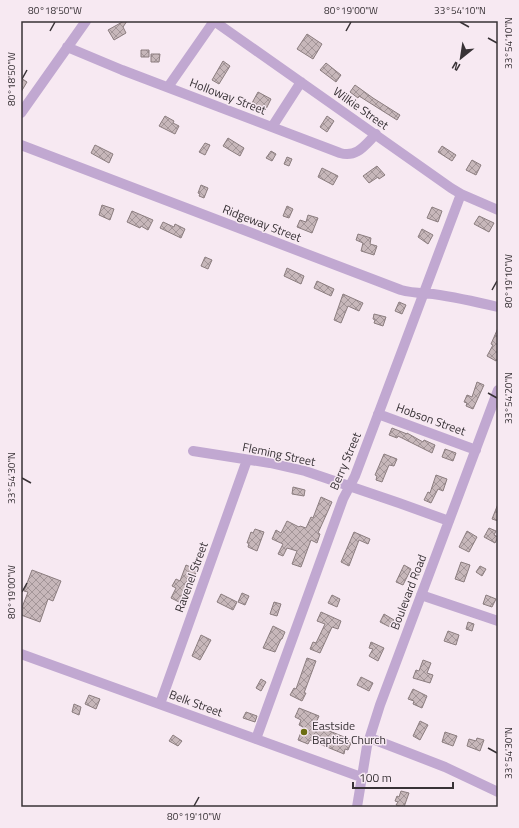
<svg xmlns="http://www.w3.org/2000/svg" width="519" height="828" font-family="'Titillium Web',sans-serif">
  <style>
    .building { fill: url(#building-cross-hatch); stroke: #8b7d7f }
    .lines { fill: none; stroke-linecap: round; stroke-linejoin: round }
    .minor { stroke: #c1a8d1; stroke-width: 10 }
    .ticks { fill: none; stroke: #383236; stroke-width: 1.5 }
    .poi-dot { fill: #6c6e12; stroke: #f7e9f2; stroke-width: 1.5 }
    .labels { text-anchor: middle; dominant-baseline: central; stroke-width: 3; stroke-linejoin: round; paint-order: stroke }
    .street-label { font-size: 12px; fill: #383236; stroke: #f7e9f2 }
    .poi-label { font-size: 12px; fill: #383236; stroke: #f7e9f2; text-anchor: start }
    .neatline { fill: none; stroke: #383236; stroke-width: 1.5 }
    .ticks-label { font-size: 10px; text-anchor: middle; fill: #383236 }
  </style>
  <defs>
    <pattern id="building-cross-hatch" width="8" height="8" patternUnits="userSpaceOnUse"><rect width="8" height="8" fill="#c7b7ba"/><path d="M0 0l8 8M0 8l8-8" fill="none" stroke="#a39598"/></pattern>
  </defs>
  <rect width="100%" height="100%" fill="#f7e9f2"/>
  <path class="building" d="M124,21H127L123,27L126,33L114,40L108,30Z
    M307,34L322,44L313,59L297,49Z
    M141,50H149V57H141Z
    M151,54H160L159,62H151Z
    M223,61L230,66L219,84L212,80Z
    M326,63L341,75L336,82L320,70Z
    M21,78L27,82L21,92Z
    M355,85L373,98L400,115L397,120L359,96L358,98L350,92Z
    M258,92L271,99L265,111L252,103Z
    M165,116L174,121L173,123L179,126L175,134L159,126Z
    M327,116L334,121L327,132L320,127Z
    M228,138L244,148L240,156L223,146Z
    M205,143L210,145L205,155L199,152Z
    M95,145L113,154L109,163L91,153Z
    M442,146L456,155L452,161L438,152Z
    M271,151L276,154L272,161L266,158Z
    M287,157L292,159L289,166L284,164Z
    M472,160L481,165L476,175L466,170Z
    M377,166L385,175L379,179L378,177L369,183L363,176Z
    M322,168L338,176L333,185L318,177Z
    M201,185L208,188L204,198L199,196L200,194L198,193Z
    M102,205L114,209L110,220L99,215Z
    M287,206L293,209L289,218L283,216Z
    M432,207L442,211L438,222L427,218Z
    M132,211L153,220L148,230L141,226L140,228L127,222Z
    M308,215L318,218L312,233L297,227L300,220L306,222Z
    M479,216L494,223L489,232L474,224Z
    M163,222L174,227L175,224L185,229L181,238L160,228Z
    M422,229L433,235L428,244L418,237Z
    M358,234L371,238L370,244L377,246L374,255L361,251L363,243L356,240Z
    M205,257L212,260L208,269L201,266Z
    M287,268L304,276L301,284L284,276Z
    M317,281L334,289L331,296L314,288Z
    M343,294L363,303L359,311L348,306L341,323L334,320Z
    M399,302L406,305L402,314L395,311Z
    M374,314L386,317L383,326L374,323L375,320L373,319Z
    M498,328V358L496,361L487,356L493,345L491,344Z
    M477,382L484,385L473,409L466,406L467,403L464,402L467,395L472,397Z
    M392,428L407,434V433L423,442L424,440L435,445L432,453L398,436L397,438L389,435Z
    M445,449L456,453L453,461L442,457Z
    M384,454L397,459L394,466L389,465L382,482L376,480L377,476L375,475Z
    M436,475L447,479L443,491L438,489L431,503L424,500L428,492L430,493Z
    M293,487L305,490L304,496L292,494Z
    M321,497L332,502L318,533L320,534L317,543L311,540L301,567L292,564L297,551L287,548L283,556L278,554L283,544L272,539L276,530L281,533L287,521L299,527L300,526L306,528L311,517L313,518Z
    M498,504V521L492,519Z
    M489,528L496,531L494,535L498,537L495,543L484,537Z
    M255,529L264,532L257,551L248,547L249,543H247L251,532L253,533Z
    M467,531L477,537L469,552L459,547Z
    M354,532L370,539L368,544L359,540L349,566L341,562Z
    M461,562L470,565L464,582L455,579Z
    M186,565L197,570L194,578L192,577L179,602L171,598L176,588L172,586L176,579L180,581Z
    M404,565L411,569L403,585L396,582Z
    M480,566L486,569L482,576L476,572Z
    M32,570L61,581L53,601L48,599L40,622L21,615V610L28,592L24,591Z
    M242,593L249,596L245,605L238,602Z
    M221,594L237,602L233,610L217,602Z
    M332,595L340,599L337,607L328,603Z
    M486,595L496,599L492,607L483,604Z
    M274,602L281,604L277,616L270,614Z
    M321,612L341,621L338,629L332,627L320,653L310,649L313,642L316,643L325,624L317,621Z
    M384,614L394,620L390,627L380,622Z
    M468,622L474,624L472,631L466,629Z
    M273,626L285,632L282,639H281L275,652L263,648Z
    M448,631L459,635L456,645L444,641Z
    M201,635L211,640L200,660L192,656Z
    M371,642L384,648L378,661L369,656L373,649L369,648Z
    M307,658L316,661L304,693H306L302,701L290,695L294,688L296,689Z
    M423,660L431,663L427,673L433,675L430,683L413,678L416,670L419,671Z
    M361,677L373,683L369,691L357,685Z
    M261,679L266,682L261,691L256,688Z
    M413,689L427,696L422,708L413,704L414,701L408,699Z
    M89,695L100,699L96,709L85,704Z
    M74,704L81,707L79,715L72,712Z
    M299,708L319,716L315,725L349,739L348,742L351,743L348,750L345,749L344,754L310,740L308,744L298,740L303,727L299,725L301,720L295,717Z
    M246,712L257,716L255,722L243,718Z
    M420,721L428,725L420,740L413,736Z
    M445,732L457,736L453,746L442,742Z
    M173,735L182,741L178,746L169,741Z
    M477,738L484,740L480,751L467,746L469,739L476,741Z
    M401,791L409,793L404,807L396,805L398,802L395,801L397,796L399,797Z"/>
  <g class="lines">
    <path class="minor" d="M214,21L451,188L461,194L498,210
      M67,47L122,70L340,153C357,158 365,145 376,134
      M168,87L214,21
      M21,113L86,21
      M272,127L301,82
      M21,145L401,290C412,293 422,293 433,294C454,297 477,302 498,307
      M378,414L476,450
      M193,451L270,463L305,471L399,503L449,521
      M421,595L498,621
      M21,654L361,777
      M160,704L247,460
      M370,738L445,767L498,792
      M256,739L343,499L355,476L461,194
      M357,807L367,746L380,705L498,390"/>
  </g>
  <path class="ticks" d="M460,22L469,27M50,31L55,22M346,31L351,22M488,38L497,43M22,79L27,70M492,290L497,281M488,393L497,398M22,478L31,483M22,592L27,583M488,748L497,753M194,806L199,797"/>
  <circle class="poi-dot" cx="304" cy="732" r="4"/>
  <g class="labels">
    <g class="street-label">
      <text transform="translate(228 96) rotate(21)">Holloway Street</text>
      <text transform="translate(361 108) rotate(35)">Wilkie Street</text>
      <text transform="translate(262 223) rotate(21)">Ridgeway Street</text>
      <text transform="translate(431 419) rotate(20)">Hobson Street</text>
      <text transform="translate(279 454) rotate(12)">Fleming Street</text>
      <text transform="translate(345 461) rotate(-67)">Berry Street</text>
      <text transform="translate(191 577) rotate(-70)">Ravenel Street</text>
      <text transform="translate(408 592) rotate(-69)">Boulevard Road</text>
      <text transform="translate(196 703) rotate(20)">Belk Street</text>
    </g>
    <g class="poi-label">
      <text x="312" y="725">Eastside<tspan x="312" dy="14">Baptist Church</tspan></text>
    </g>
  </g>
  <rect width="519" height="828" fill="none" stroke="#f7e9f2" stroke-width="44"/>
  <g transform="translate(461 58) rotate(210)" stroke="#f7e9f2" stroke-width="3" paint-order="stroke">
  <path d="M0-3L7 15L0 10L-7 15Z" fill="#383236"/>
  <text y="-6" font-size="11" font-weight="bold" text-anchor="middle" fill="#383236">N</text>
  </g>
  <path d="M353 782v6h100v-6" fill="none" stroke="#383236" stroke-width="2"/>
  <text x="359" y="782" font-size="12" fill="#383236" stroke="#f7e9f2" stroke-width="3" paint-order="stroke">100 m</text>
  <rect x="22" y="22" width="475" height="784" class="neatline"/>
  <g class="ticks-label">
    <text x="55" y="14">80°18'50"W</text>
    <text x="351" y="14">80°19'00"W</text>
    <text x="460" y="14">33°54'10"N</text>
    <text transform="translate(508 43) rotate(-90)" y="4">33°54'10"N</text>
    <text transform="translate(11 79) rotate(-90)" y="4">80°18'50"W</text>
    <text transform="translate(508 281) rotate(-90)" y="4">80°19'10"W</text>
    <text transform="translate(508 398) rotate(-90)" y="4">33°54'20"N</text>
    <text transform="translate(11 478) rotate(-90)" y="4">33°54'30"N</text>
    <text transform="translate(11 592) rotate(-90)" y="4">80°19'00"W</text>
    <text transform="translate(508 753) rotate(-90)" y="4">33°54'30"N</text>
    <text x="194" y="820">80°19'10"W</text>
  </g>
</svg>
